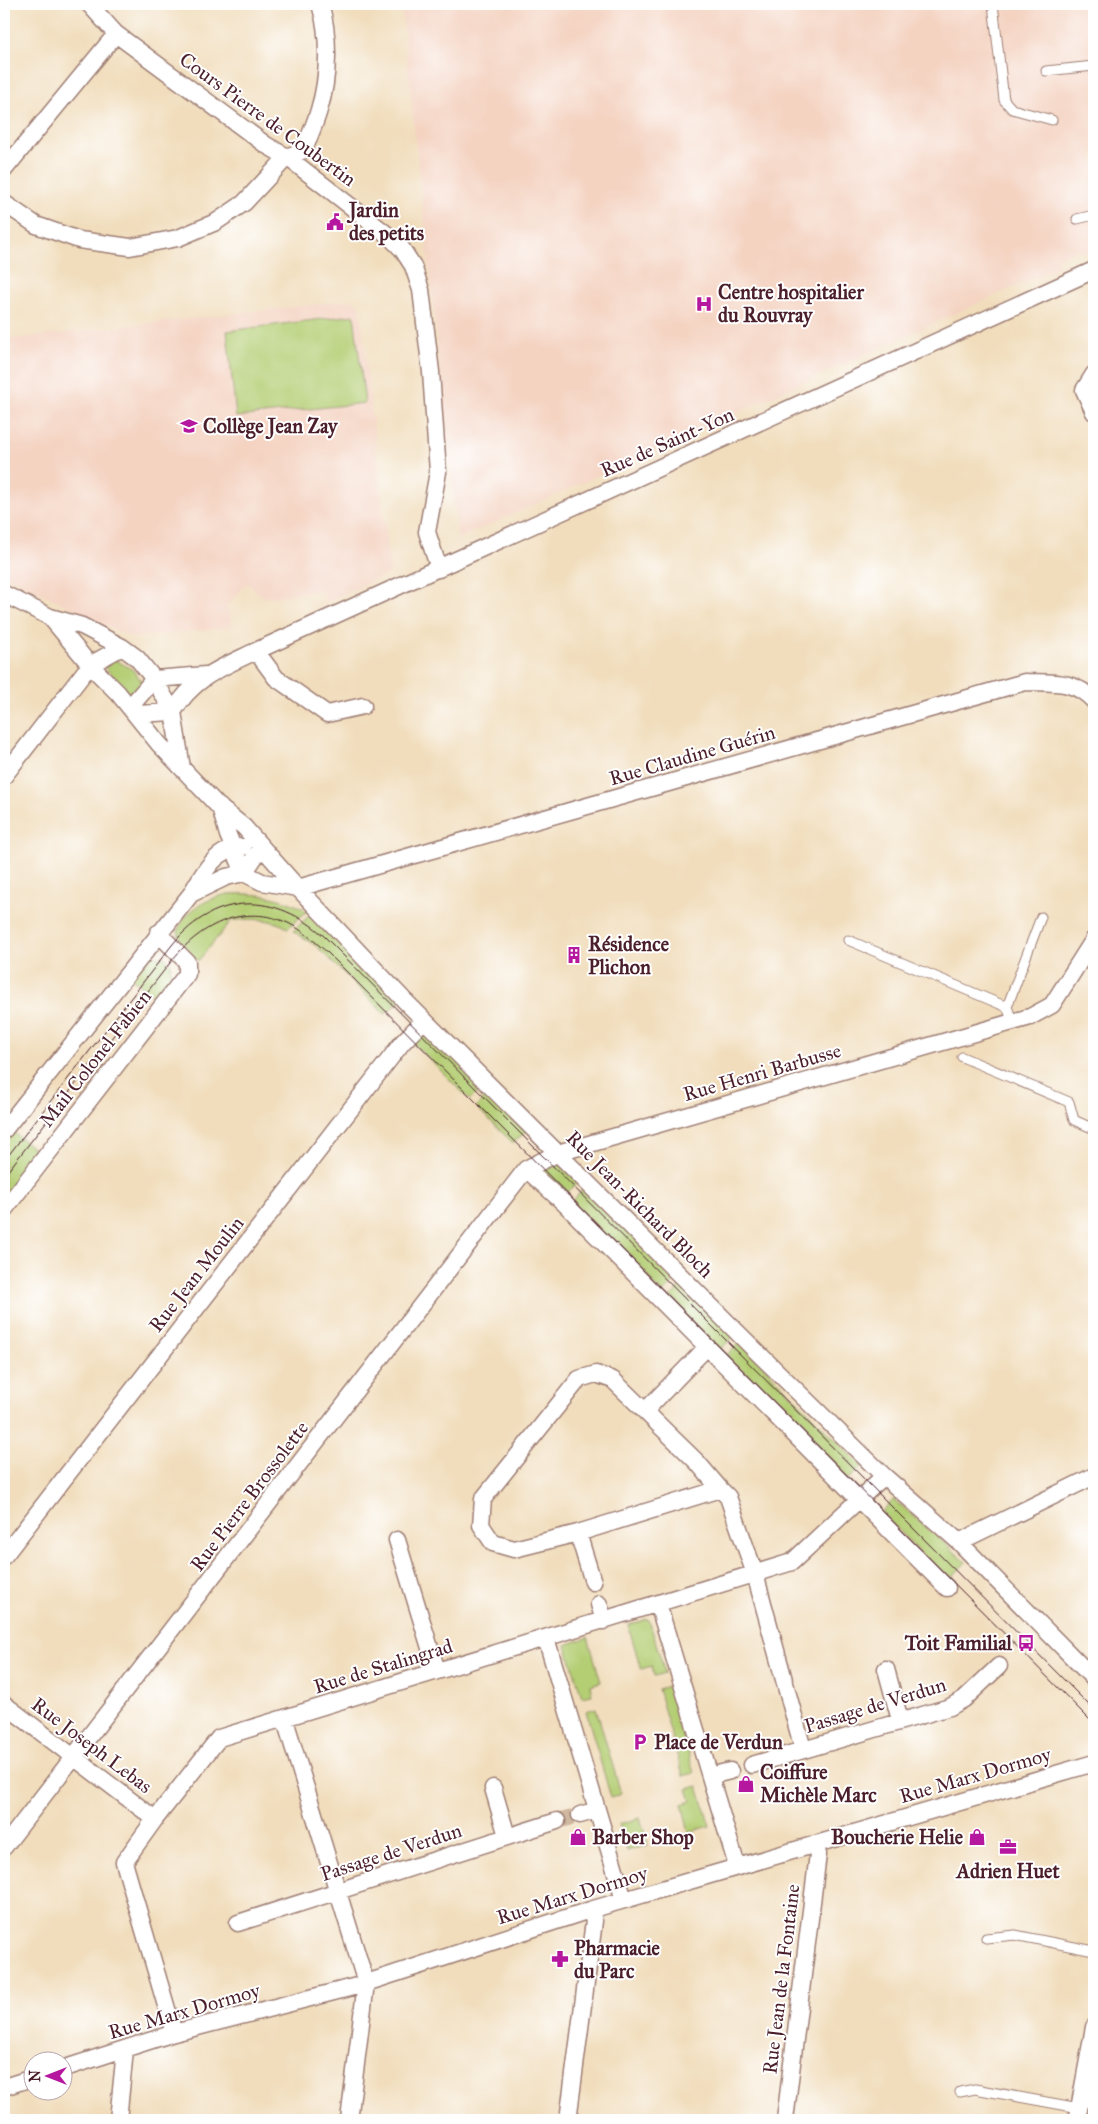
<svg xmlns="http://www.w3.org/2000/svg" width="1098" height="2124" font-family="'IM FELL Great Primer',serif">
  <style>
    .built { fill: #f4d3c1 }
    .green { fill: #b4ce73; stroke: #7f764f }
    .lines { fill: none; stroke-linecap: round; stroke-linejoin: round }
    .minor-tunnel { stroke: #d0b79f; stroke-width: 16; stroke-dasharray: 16 8; stroke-linecap: butt }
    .service-casing { stroke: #9e7e74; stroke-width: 11 }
    .minor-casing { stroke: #9e7e74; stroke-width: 19 }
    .service { stroke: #fff; stroke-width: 9 }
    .minor { stroke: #fff; stroke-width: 16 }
    .tram { stroke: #4a1f2b; stroke-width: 1 }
    .labels { text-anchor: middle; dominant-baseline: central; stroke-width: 4; stroke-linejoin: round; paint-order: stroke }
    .street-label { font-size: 20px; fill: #4a1f2b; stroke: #fff }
    .poi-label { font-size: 20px; font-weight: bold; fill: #4a1f2b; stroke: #fff; text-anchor: start }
  </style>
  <rect width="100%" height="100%" fill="#fff"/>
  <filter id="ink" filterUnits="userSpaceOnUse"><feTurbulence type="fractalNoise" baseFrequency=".02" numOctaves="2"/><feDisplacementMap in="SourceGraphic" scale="10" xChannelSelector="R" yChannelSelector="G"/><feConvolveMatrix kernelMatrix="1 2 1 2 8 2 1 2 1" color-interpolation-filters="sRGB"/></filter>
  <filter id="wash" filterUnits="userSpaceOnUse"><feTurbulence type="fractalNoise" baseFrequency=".0096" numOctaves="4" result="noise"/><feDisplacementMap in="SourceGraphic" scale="20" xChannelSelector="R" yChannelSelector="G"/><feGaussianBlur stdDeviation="1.12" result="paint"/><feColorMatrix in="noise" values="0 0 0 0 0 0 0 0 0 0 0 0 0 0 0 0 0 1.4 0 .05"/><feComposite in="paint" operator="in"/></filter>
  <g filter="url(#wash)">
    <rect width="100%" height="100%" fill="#f1ddbc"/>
    <path class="built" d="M401,4H1094V250L1087,253L1078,249L1067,254L1058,258V267L458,539Z
      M353,300L360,307L390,573L326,602L322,590L264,598L247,583L227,605L232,627L132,638L4,575V340Z"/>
    <path class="green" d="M354,315L365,403L236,417L227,331Z
      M114,659L133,670L143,683L132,698L104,666Z
      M228,894C257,893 281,896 307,911L288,928C270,918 252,918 231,921L198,961L187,952H182L178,930C186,909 207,899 228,894Z
      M313,912L401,1000L385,1014L316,946L293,931Z
      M150,955L164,957L171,964L169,984L158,999L129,976Z
      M428,1032L484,1086L470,1100L412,1042L424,1033Z
      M490,1093L528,1130L513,1143L476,1107Z
      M9,1129L38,1152L4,1197V1136Z
      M558,1163L579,1181L564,1196L538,1169L544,1164Z
      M585,1187L677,1279L662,1294L571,1202Z
      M683,1284L734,1336L719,1351L668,1300Z
      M740,1342L862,1467L847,1480L725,1357Z
      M894,1499L966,1562L948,1581L881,1513Z
      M647,1619L649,1620L665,1673L654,1676L652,1666L641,1669L628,1625Z
      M588,1637L601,1682L590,1685L592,1695L582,1697L566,1645Z
      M669,1686L694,1773L683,1776L658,1689Z
      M596,1708L621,1794L611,1798L586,1711Z
      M698,1786L710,1826L689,1832L682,1804L691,1801L687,1789Z
      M640,1818L648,1845L627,1851L619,1824Z"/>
  </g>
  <g filter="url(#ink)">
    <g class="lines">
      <path class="minor-tunnel" d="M557,1821L580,1815"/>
      <g class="service-casing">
        <path id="service" d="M993,4L1004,100L1012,109L1052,120
          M1046,71L1094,66
          M1077,219L1094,215
          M848,940L1007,1007L1013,1022
          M1007,1007L1041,917
          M962,1057L1069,1102L1074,1120L1094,1129
          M986,1938L1015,1935L1094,1951
          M960,2092L975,2089L1079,2108"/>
      </g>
      <g class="minor-casing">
        <path id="minor" d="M89,4L116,34L266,145L287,157L389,236L402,249L413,266L421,290L431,372L438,472L427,532L439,569
          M4,170L116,34
          M4,203L36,225L79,240L130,247L178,238L216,222L244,203L287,157L304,150C309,137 315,124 319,110C329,78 330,36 320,4
          M1094,374L1084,390L1094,412
          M4,594L50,617L82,626L122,647L137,658L154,679L173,712L182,768
          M50,617L90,665L118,693L159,744L219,807L244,827L298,888L405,1001L758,1353L884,1476L959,1542L1094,1679
          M256,651L276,678L327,714L363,706
          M154,679L206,675
          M130,707L154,679
          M173,712C194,677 221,668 256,651L1094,270
          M137,714L173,712
          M4,776L90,665L122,647
          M220,807L228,835L244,873L262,882L298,888L1025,682C1052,683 1074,679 1094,701
          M191,894L226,877L244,873L261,848
          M4,1130L191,894C203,873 217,847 243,847
          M526,1169L564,1203L947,1588
          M4,1210L187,974V962L158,933
          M596,1374L613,1380L697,1462L720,1489L578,1533L514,1549L493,1543L481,1525L483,1499L579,1379Z
          M645,1411L707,1347
          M720,1489L728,1497L755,1574L803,1749
          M578,1533L593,1582
          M397,1540L437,1671
          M959,1542L1094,1476
          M4,1556L402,1043L424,1020
          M599,1604L604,1621
          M658,1604L737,1866
          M546,1638L624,1900
          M886,1669L900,1720
          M4,1704L155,1819
          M285,1720L366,1983L349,2120
          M752,1765L950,1707L964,1699L999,1666
          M710,1776L730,1771
          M493,1788L507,1836
          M580,1815L597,1810
          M4,1847L526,1169L558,1153L1030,1017L1052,1005L1094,939
          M238,1923L557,1821
          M174,2033L124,1862L155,1819L219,1738L792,1562L884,1476
          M62,2069L174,2033L357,1986L590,1910L1094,1763
          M4,2087L32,2078
          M118,2120L125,2050
          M568,2120L594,1921L590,1910
          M785,2120L818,1854L815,1844
          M1077,2120L1094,2027"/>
      </g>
      <use href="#service" class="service"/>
      <use href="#minor" class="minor"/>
      <path class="tram" d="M4,1161L172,945C216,891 276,892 325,937L1094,1710
        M4,1176L173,959C202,924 244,903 288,923C303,930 315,942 328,953L1094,1724
        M1089,2120L1094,2094"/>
    </g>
  </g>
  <defs>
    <g id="civic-bare" transform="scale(1.35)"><path d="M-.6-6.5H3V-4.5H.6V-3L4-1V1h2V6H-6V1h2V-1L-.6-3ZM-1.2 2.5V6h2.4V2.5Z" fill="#b5179e" stroke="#fff" stroke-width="2.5" paint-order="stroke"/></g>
    <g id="hospital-bare" transform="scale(1.35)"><path d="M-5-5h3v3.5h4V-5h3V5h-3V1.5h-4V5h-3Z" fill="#b5179e" stroke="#fff" stroke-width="2.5" paint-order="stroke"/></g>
    <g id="school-bare" transform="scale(1.35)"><path d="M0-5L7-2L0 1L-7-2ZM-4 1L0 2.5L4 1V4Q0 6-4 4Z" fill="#b5179e" stroke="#fff" stroke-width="2.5" paint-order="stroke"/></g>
    <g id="building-bare" transform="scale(1.35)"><path d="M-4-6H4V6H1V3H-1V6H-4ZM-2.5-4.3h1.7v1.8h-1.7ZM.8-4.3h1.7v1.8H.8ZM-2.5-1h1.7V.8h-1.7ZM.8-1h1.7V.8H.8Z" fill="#b5179e" stroke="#fff" stroke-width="2.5" paint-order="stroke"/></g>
    <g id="bus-bare" transform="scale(1.35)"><path d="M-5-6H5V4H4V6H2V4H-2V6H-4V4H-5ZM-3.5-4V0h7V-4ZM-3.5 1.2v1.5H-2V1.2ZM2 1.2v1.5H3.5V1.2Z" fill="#b5179e" stroke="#fff" stroke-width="2.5" paint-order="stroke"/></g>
    <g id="parking-bare" transform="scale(1.35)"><path d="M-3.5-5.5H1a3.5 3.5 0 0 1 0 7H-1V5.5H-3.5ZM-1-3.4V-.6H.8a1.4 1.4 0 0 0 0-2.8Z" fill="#b5179e" stroke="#fff" stroke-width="2.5" paint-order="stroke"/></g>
    <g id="shop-bare" transform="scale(1.35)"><path d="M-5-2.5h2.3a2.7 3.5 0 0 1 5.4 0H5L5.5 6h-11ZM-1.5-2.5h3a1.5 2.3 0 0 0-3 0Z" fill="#b5179e" stroke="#fff" stroke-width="2.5" paint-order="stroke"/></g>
    <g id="office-bare" transform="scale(1.35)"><path d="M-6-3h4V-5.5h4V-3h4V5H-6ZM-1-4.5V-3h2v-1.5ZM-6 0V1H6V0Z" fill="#b5179e" stroke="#fff" stroke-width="2.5" paint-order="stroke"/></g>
    <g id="pharmacy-bare" transform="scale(1.35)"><path d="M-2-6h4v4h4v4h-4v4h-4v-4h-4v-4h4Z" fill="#b5179e" stroke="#fff" stroke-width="2.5" paint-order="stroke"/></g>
  </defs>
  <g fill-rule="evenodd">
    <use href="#civic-bare" x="335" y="222"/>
    <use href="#hospital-bare" x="704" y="304"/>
    <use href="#school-bare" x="189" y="426"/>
    <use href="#building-bare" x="574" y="955"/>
    <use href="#bus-bare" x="1026" y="1643"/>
    <use href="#parking-bare" x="640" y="1742"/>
    <use href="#shop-bare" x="746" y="1784"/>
    <use href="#shop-bare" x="578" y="1837"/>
    <use href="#shop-bare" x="977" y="1837"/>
    <use href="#office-bare" x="1008" y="1847"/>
    <use href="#pharmacy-bare" x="560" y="1959"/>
  </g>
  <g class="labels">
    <g class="street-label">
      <text transform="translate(268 119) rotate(36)">Cours Pierre de Coubertin</text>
      <text transform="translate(667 442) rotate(-24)">Rue de Saint-Yon</text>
      <text transform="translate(692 755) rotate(-16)">Rue Claudine Guérin</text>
      <text transform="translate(95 1058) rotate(-52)">Mail Colonel Fabien</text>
      <text transform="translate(762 1072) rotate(-16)">Rue Henri Barbusse</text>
      <text transform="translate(640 1204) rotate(45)">Rue Jean-Richard Bloch</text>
      <text transform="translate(196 1274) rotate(-52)">Rue Jean Moulin</text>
      <text transform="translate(249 1496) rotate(-53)">Rue Pierre Brossolette</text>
      <text transform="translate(383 1666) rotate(-17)">Rue de Stalingrad</text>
      <text transform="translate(875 1705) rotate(-17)">Passage de Verdun</text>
      <text transform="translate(92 1745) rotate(37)">Rue Joseph Lebas</text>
      <text transform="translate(975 1775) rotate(-16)">Rue Marx Dormoy</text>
      <text transform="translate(391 1852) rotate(-18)">Passage de Verdun</text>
      <text transform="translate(572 1895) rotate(-17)">Rue Marx Dormoy</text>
      <text transform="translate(781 1979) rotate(-83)">Rue Jean de la Fontaine</text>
      <text transform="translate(184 2011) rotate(-16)">Rue Marx Dormoy</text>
    </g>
    <g class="poi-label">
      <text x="349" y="210">Jardin<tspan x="349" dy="23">des petits</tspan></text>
      <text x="718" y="292">Centre hospitalier<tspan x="718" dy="23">du Rouvray</tspan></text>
      <text x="203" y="426">Collège Jean Zay</text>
      <text x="588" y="944">Résidence<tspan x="588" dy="23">Plichon</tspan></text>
      <text x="1012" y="1643" text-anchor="end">Toit Familial</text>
      <text x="654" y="1742">Place de Verdun</text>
      <text x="760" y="1772">Coiffure<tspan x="760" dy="23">Michèle Marc</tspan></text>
      <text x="592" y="1837">Barber Shop</text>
      <text x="963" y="1837" text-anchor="end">Boucherie Helie</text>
      <text x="1008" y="1871" text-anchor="middle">Adrien Huet</text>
      <text x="574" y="1948">Pharmacie<tspan x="574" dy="23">du Parc</tspan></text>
    </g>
  </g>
  <rect width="1098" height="2124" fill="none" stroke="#fff" stroke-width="20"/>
  <g transform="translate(48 2076) rotate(270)"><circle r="24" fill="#ffffff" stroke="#b7a5aa"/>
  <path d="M0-4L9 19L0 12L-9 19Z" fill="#b5179e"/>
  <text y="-8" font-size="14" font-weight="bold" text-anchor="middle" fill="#4a1f2b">N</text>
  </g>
</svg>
